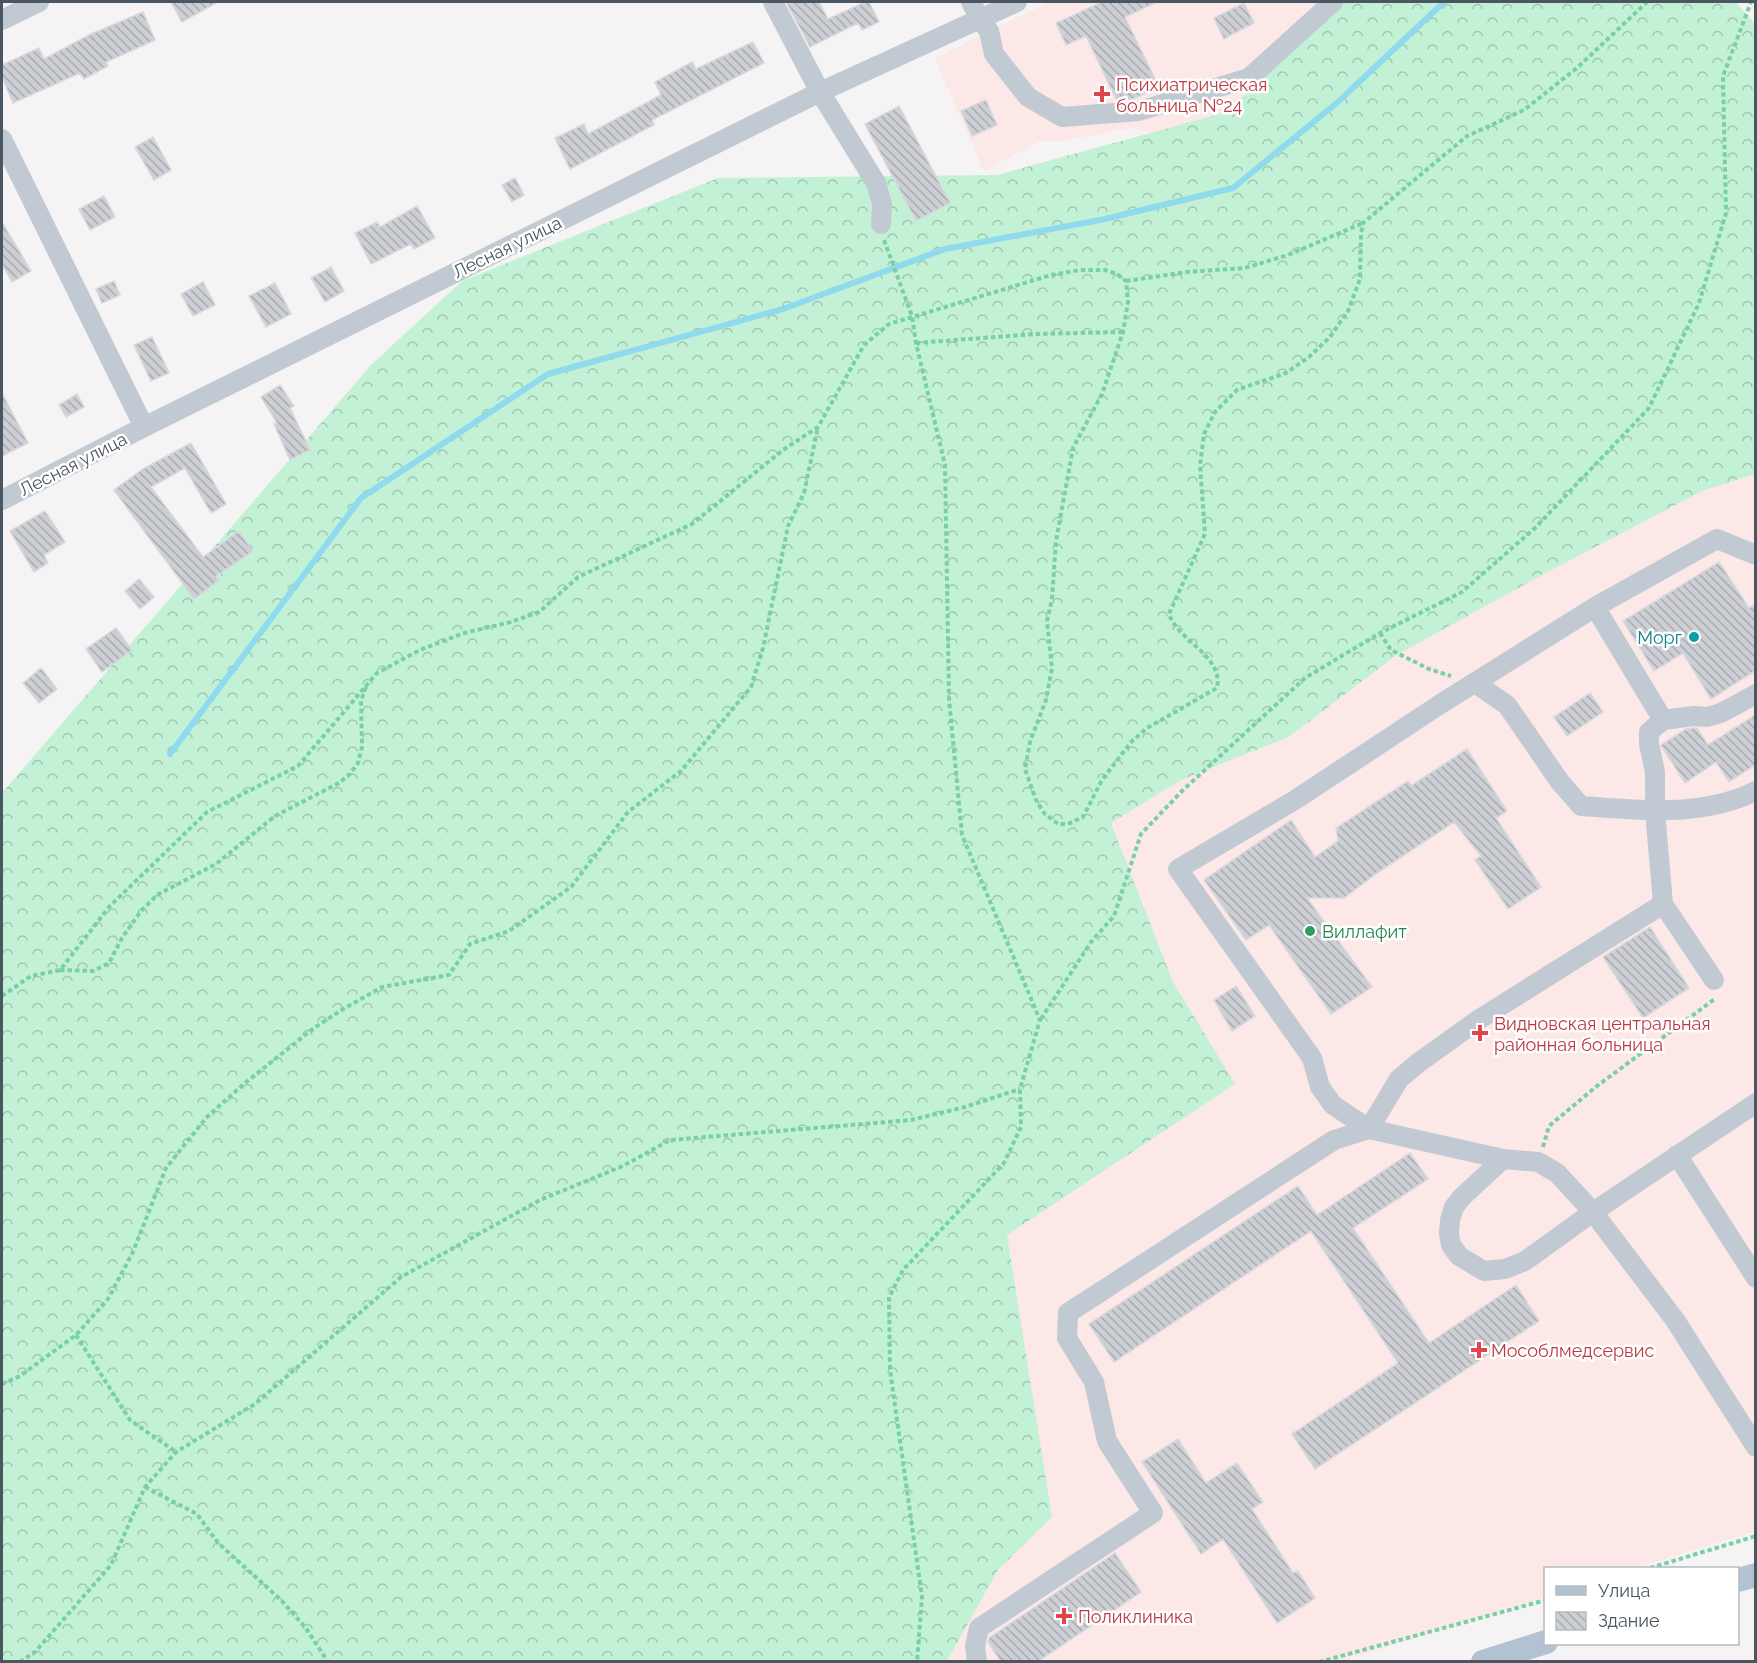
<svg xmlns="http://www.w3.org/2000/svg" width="1757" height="1663" font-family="Raleway,sans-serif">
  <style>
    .medical { fill: #fce8e6 }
    .forest { fill: url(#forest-crowns) }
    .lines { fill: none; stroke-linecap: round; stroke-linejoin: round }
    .stream { stroke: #90daee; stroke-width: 6 }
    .building { fill: url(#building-back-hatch); stroke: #d7d9de; stroke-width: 1.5 }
    .path { stroke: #7ad0a6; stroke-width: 4; stroke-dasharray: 4.5 3; stroke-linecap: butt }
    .minor { stroke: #c1cad2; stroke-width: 20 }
    .major { stroke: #b3c2d1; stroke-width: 24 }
    .health-dot { fill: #e0444e; stroke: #fff; stroke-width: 2 }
    .culture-dot { fill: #0f9aa8; stroke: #fff; stroke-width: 2 }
    .leisure-dot { fill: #2e9e5b; stroke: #fff; stroke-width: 2 }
    .labels { text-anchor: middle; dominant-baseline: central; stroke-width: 5; stroke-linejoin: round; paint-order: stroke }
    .health-label { font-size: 18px; fill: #be3a42; stroke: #fff; text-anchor: start }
    .street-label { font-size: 18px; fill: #4a5661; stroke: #fff }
    .culture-label { font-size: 18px; fill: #0d838f; stroke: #fff; text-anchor: end }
    .leisure-label { font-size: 18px; fill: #27864d; stroke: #fff; text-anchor: start }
  </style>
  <defs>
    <pattern id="forest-crowns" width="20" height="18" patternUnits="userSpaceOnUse" patternTransform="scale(1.5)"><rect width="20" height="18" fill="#c3f1d5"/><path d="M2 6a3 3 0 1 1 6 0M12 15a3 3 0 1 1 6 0" fill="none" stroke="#a0c6b0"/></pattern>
    <pattern id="building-back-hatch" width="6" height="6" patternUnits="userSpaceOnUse" patternTransform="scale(1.5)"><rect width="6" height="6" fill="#cdcfd5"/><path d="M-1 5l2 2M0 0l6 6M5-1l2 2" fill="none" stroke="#a8abb0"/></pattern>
  </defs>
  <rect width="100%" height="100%" fill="#f5f3f3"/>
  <path class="medical" d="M1051,2H1368L1336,35L1192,139L1130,128L1063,141H1040L984,171L935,59L989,31Z
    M1755,474V1531L1636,1568H1546L1545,1597L1342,1661L947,1662L998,1570L1052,1517L1007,1235L1235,1084L1173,982L1111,823L1181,780L1289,737L1395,656L1542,575L1702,491Z"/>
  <path class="forest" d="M1340,2H1736L1756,25L1755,474L1702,491L1542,575L1395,656L1289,737L1181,780L1111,823L1173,982L1235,1084L1007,1235L1052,1517L998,1570L947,1661L2,1662V793L371,365L462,281L718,178L997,175L1227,112Z"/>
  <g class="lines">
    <path class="stream" d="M170,754L361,498L548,374L783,309L945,249L1105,219L1233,188L1338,102L1444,2"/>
  </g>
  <path class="building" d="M171,2H218L182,22Z
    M786,2H819L828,19L865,2H869L879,22L862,30L858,23L810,47Z
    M1102,2H1157L1125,17L1159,87L1133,99L1117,101L1086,36L1066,45L1056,23Z
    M1244,3L1254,23L1224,39L1214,18Z
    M143,12L155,40L106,62L108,66L84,79L80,73L13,103L2,77V65L39,48L44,59L91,34Z
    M753,42L764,63L652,120L654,125L570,169L555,138L584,124L588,134L661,95L655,82L692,62L696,69Z
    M986,100L997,125L972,136L961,111Z
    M899,106L950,203L916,221L865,124Z
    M153,137L171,170L154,180L135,147Z
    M515,178L524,195L512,202L502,185Z
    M104,196L115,217L90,230L79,209Z
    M417,206L435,238L414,249L411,244L371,264L355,233L377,222L380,227Z
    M2,222L31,271L12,282L2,264Z
    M331,267L344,291L325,302L311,278Z
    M114,281L120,295L102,303L96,289Z
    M203,282L215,305L193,316L181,294Z
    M275,283L291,314L266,327L249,296Z
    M152,337L169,373L151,381L134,345Z
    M280,385L294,406L290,408L310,450L290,460L274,424L277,423L261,397Z
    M2,393L28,443L2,456Z
    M77,394L84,407L66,417L59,405Z
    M191,443L226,504L211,513L185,468L151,487L203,557L239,531L253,551L216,576L219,580L194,599L114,490L143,469Z
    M45,511L65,542L44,555L48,563L34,572L10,531Z
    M1719,562L1749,608L1755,604V671L1711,699L1683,653L1654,671L1623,621Z
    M139,579L154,597L140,609L125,591Z
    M116,628L132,650L102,672L86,649Z
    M41,668L57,689L39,703L23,683Z
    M1590,693L1603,712L1567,736L1554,717Z
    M1755,715V765L1729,782L1716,762L1685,783L1662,747L1661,745L1686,729L1694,728H1697L1708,745Z
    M1467,749L1507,811L1496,818L1541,887L1508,909L1475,860L1481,856L1454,822L1377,873L1344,898H1307L1372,987L1331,1014L1269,925L1246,940L1204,880L1291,820L1315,857L1338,841L1336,828L1408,781L1411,786Z
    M1650,927L1689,988L1643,1018L1603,957Z
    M1236,986L1255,1016L1232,1031L1214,1000Z
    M1410,1153L1428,1179L1353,1228L1429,1343L1516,1285L1539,1321L1315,1469L1292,1434L1398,1363L1311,1231L1114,1362L1089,1324L1298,1186L1317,1215Z
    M1178,1439L1206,1483L1237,1463L1263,1502L1252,1509L1293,1573L1298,1571L1315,1598L1277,1623L1223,1539L1201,1554L1142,1462Z
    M1115,1553L1141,1592L1037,1662H1001L988,1642L989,1638Z"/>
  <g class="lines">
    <path class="path" d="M884,240L912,316L916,343L945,465L949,699L962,835L1040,1020L1020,1089L1021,1127L1004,1163L903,1270L889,1297L890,1370L922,1597L917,1662
      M1126,281L1187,272L1245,268L1288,255L1363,223
      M916,343L1035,334L1123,332
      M1380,633L1391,650L1429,669L1451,676
      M60,970L93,971L109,963L122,938L141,911L157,895L216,864L275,816L339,783L350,774L358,763L362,747L361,701L366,687
      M2,996L31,976L60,970L110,906L207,812L298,766L377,673L420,650L464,633L511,622L539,612L578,577L692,524L783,450L818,427L864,345L889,324L1051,275L1080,270H1105L1117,274L1126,281L1128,302L1123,332L1102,394L1073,448L1056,541L1052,599L1047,621L1052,668L1046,700L1030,742L1025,769L1036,800L1044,813L1058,824H1068L1083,817L1102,780L1131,742L1147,728L1217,688C1224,656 1178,641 1169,614L1205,534L1200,465L1204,434L1215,412L1237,390L1286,373L1309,357L1330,337L1348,311L1360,279L1361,235L1363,223L1467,136L1524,110L1577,68L1647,2
      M1041,1019L1091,942L1114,916L1141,834L1183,790L1305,678L1380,633L1462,592L1535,528L1649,408L1699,303L1726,213L1723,76L1751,2
      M1543,1147L1549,1126L1597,1086L1716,998
      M76,1335L130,1420L176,1452
      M2,1384L20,1376L76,1335L108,1299L133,1252L166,1168L206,1118L245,1083L314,1028L340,1011L382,987L449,975L470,944L509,931L571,887L628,812L681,771L751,687L763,648L788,526L804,493L818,427
      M145,1487L197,1514L218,1543L281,1600L305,1627L328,1662
      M1650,1568L1756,1536
      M20,1662L35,1652L111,1565L145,1487L176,1452L255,1404L401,1277L540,1200L623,1166L670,1140L911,1120L965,1107L1020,1089
      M1319,1662L1546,1600"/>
    <path class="minor" d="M773,2L820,92L876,183L882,204L881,224
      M971,2L980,19L989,31L994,54L1028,97L1062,117L1139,111L1249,78L1333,2
      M2,20L39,2
      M2,139L144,427
      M2,500L144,427L820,92L1017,2
      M1756,555L1717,539L1595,607L1439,705L1295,800L1178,869L1312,1058L1320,1087L1333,1105L1369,1129L1503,1159L1538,1162L1557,1173L1593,1212L1675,1320L1756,1447
      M1595,607L1663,720L1649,732V744L1655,772V811L1663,904L1714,980
      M1475,683L1507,705L1560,782L1581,806C1639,810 1701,818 1756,791
      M1663,720L1694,716L1707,717L1721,713L1756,694
      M1677,1155L1756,1278
      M1503,1159L1462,1197L1454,1207L1450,1220L1449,1233L1451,1245L1459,1256L1484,1271L1505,1269L1525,1261L1593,1212L1756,1103
      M977,1662L975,1646L979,1628L1153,1513L1107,1441L1094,1382L1067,1338L1068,1313L1334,1140L1369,1129L1399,1079L1418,1063L1478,1020L1663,904"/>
    <path class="major" d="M1738,1580L1756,1575
      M1483,1662L1546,1642"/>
  </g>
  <g class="health-dot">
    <path d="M1099 85h6v6h6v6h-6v6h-6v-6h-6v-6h6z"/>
    <path d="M1477 1024h6v6h6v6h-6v6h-6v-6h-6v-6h6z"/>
    <path d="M1476 1341h6v6h6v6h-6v6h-6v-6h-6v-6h6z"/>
    <path d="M1061 1607h6v6h6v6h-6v6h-6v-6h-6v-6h6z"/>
  </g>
  <circle class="culture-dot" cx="1694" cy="637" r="6"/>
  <circle class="leisure-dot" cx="1310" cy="931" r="6"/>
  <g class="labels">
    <g class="health-label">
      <text x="1116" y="84">Психиатрическая<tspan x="1116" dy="21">больница №24</tspan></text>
      <text x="1494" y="1023">Видновская центральная<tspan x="1494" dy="21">районная больница</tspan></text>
      <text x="1491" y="1350">Мособлмедсервис</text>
      <text x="1078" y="1616">Поликлиника</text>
    </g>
    <g class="street-label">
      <text transform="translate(507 247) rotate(-26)">Лесная улица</text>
      <text transform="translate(73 464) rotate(-27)">Лесная улица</text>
    </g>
    <g class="culture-label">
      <text x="1682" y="637">Морг</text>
    </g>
    <g class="leisure-label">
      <text x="1322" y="931">Виллафит</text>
    </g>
  </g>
  <rect width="1757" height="1663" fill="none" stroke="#4a5661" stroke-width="6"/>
  <rect x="1544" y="1567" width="195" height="78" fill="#ffffff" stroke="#b7bbc0" stroke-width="1.5"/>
  <rect x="1556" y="1586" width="30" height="9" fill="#b3c2d1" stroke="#b7bbc0" stroke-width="1.5"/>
  <text x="1598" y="1597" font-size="18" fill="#4a5661">Улица</text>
  <rect x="1556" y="1612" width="30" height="18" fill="url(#building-back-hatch)" stroke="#b7bbc0" stroke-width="1.5"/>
  <text x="1598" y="1627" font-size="18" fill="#4a5661">Здание</text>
</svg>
